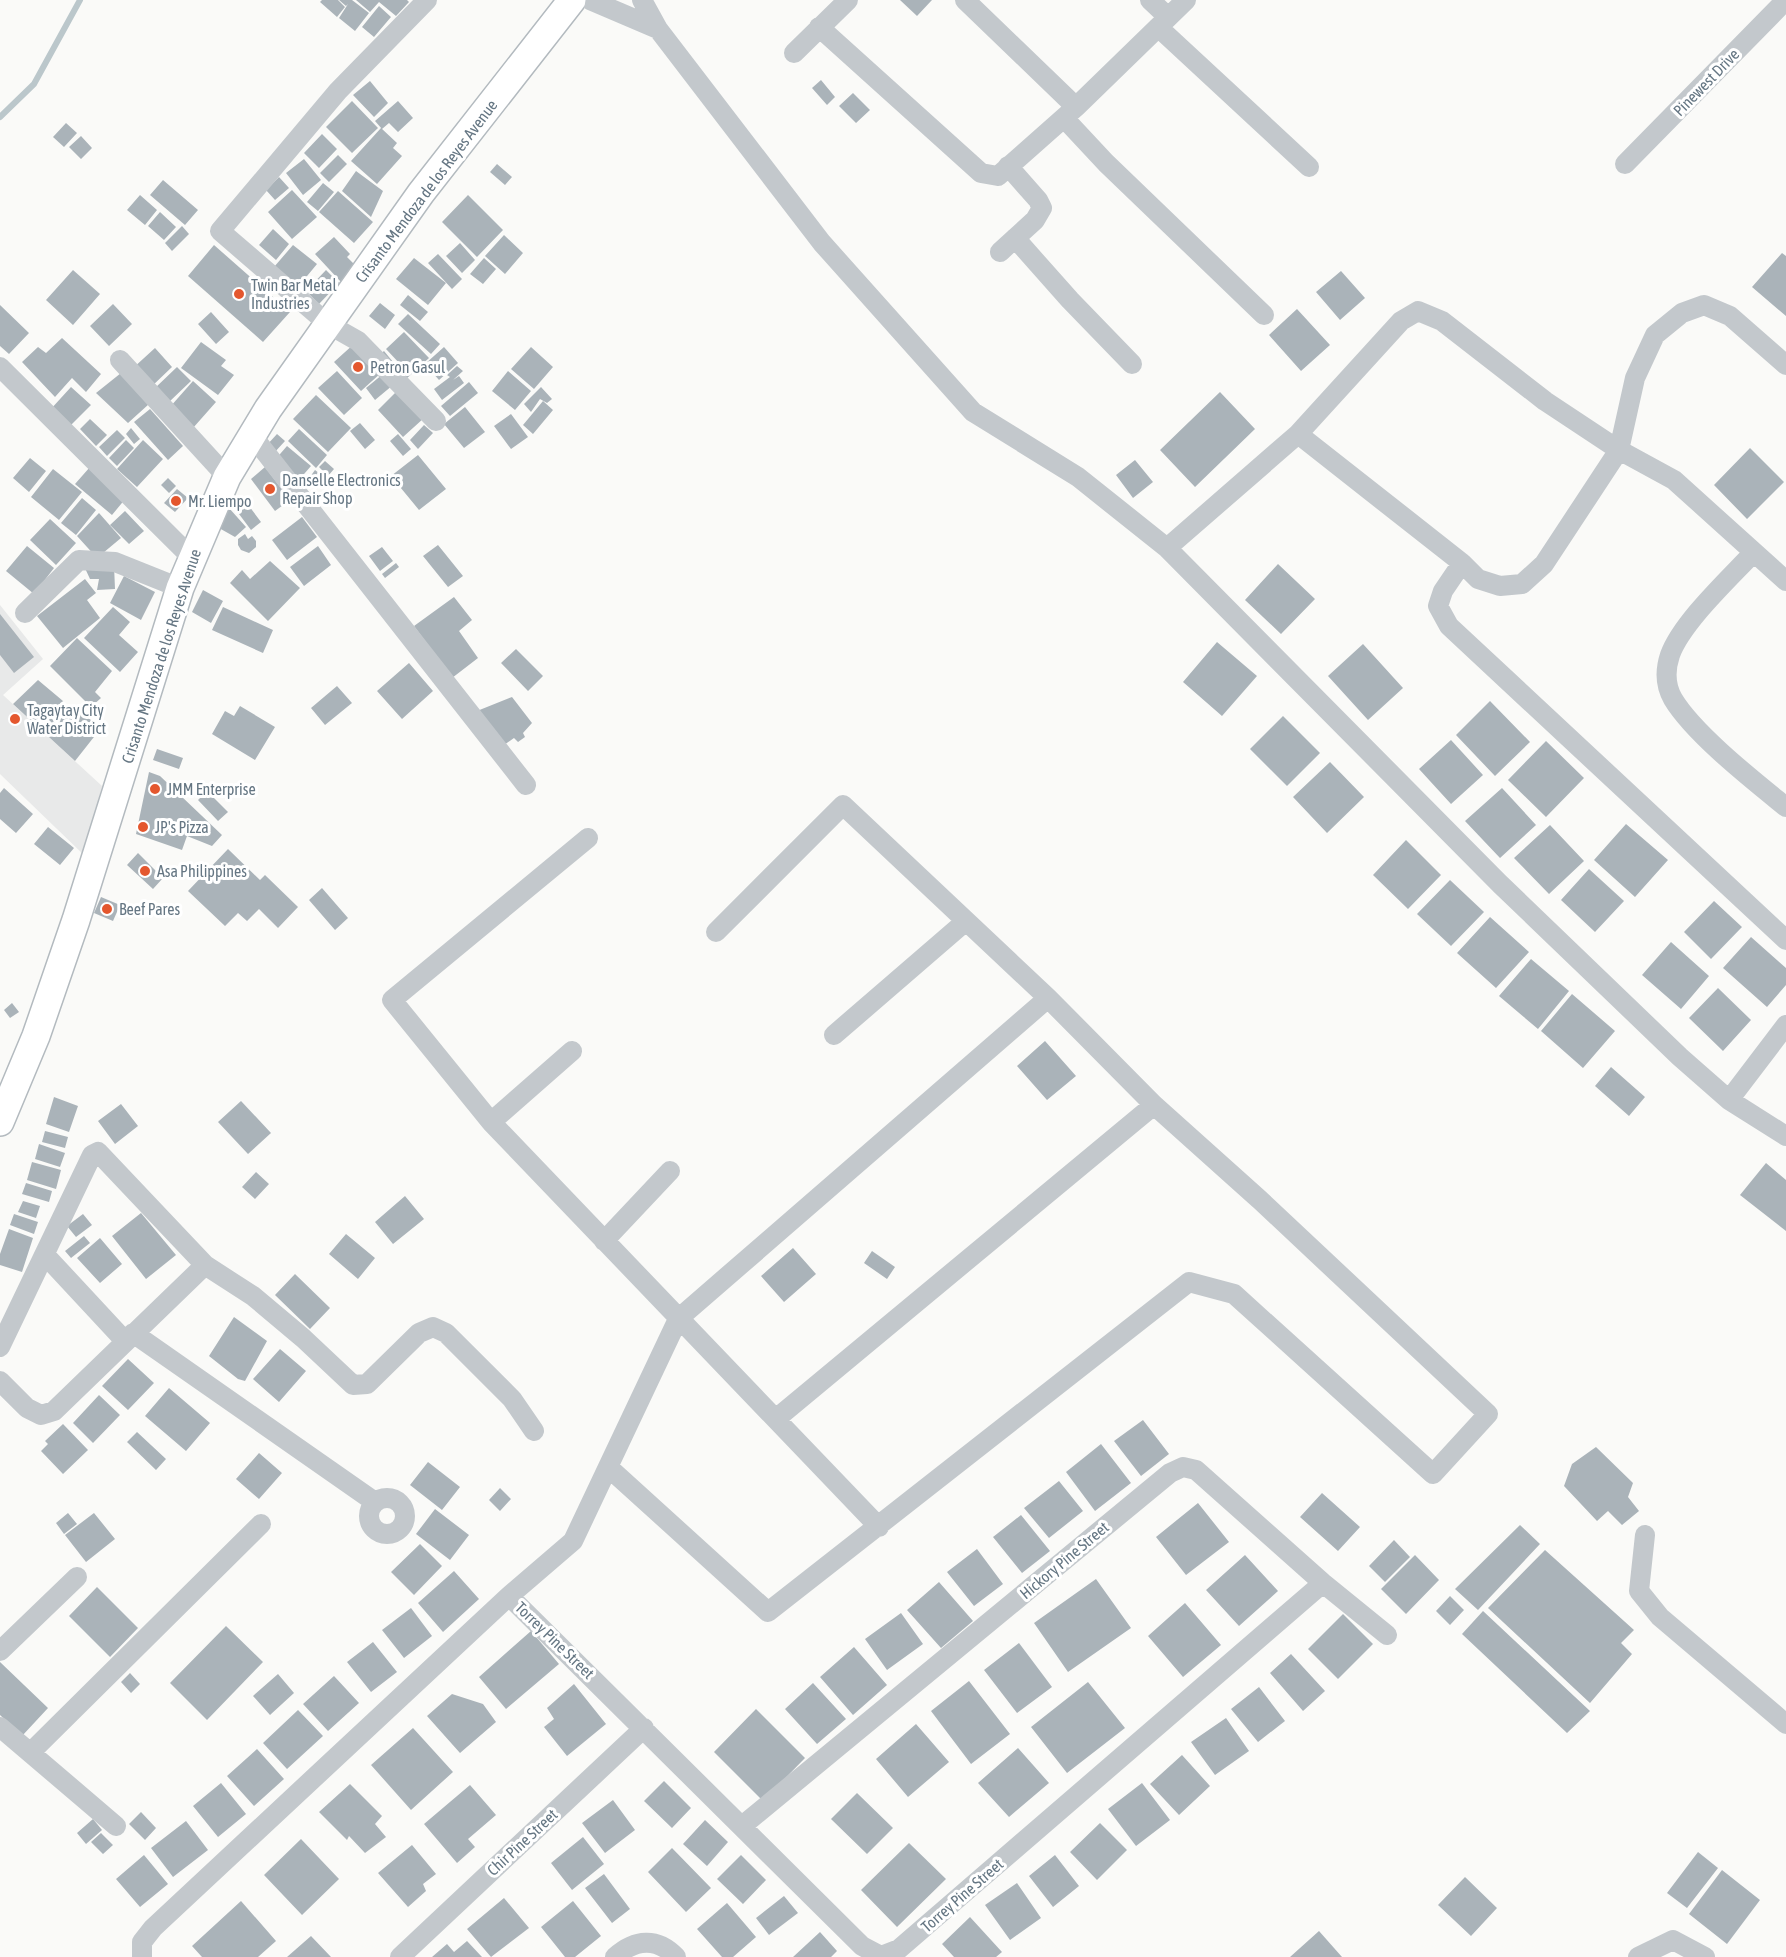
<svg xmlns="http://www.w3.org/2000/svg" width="1786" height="1957" font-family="'Asap Condensed',sans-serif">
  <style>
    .built { fill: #e8e9e9 }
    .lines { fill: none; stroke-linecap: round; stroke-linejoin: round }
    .stream { stroke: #bbc7cb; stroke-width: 6 }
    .building { fill: #aab3b9 }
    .secondary-casing { stroke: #b3babf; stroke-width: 30 }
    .minor { stroke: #c3c8cc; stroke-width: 20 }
    .secondary { stroke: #fff; stroke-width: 27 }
    .poi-dot { fill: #e4572e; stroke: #fff; stroke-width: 2 }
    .labels { text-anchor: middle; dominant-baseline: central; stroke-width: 6; stroke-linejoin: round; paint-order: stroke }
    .street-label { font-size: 16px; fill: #657683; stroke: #fff }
    .poi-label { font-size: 16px; fill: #657683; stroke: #fff; text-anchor: start }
  </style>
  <rect width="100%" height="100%" fill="#fafaf8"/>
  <path class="built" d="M0,605L43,659L3,695L102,786L84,855L0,774Z"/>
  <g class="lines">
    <path class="stream" d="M0,117L34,84L80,0"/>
  </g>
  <path class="building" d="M322,0H338L345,7L337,17L320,2Z
    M339,0H352L369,13L355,31L339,18L348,4L346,6Z
    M356,0H407L409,2L396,16L379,2L370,12Z
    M900,0H932L917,16Z
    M379,6L391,17L374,37L362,27Z
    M821,80L835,97L827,105L812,88Z
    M370,81L388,103L374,117L353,95Z
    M853,93L870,110L856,123L839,106Z
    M352,101L378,128L352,153L326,127Z
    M398,101L413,118L398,132L389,123L382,129L375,121Z
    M66,123L77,133L64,147L53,137Z
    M381,128L397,143L393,148L402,156L377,184L351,161Z
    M322,134L337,149L319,168L304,153Z
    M81,136L92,148L81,159L69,147Z
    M338,155L347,164L329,182L320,173Z
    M304,159L321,180L303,195L286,173Z
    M497,164L512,177L505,185L490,172Z
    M356,171L383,191L371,217L342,191Z
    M279,177L289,188L275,200L266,190Z
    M163,180L198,210L185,225L150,195Z
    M323,183L334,192L318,211L307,202Z
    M292,190L317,217L292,239L268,212Z
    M338,191L373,222L354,243L319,212Z
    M140,195L157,210L145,225L127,210Z
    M468,195L503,230L477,257L442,222Z
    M160,212L176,227L164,240L148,226Z
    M182,226L189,234L172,251L165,243Z
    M273,229L289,244L276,260L259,245Z
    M504,235L523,253L505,274L485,256Z
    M334,237L350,254L347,257L357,267L341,282L315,254Z
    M460,243L475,260L462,273L446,256Z
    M214,245L290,312L263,342L188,276Z
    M293,245L317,264L298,287L274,267Z
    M1782,253L1786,256V316L1752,287Z
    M438,254L462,279L452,289L428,263Z
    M414,258L446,283L428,305L396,279Z
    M484,258L496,269L483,284L470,274Z
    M73,270L100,294L73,325L46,300Z
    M326,270L339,283L319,304L306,291Z
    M1341,271L1365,298L1340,320L1316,292Z
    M408,295L428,312L420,321L400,305Z
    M380,303L395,315L385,329L369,316Z
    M113,304L132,324L109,346L90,326Z
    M0,305L29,333L9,354L0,346Z
    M1297,309L1330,345L1301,371L1269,335Z
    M211,312L229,332L216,344L198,324Z
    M408,314L440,344L431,354L398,324Z
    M404,332L429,358L405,380L377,357L384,351L398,368L401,365L386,349Z
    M62,338L101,374L86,392L72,378L55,397L22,362L38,347L46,353Z
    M201,342L226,360L221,366L234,375L218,395L181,368Z
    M355,343L382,372L361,391L334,362Z
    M444,347L458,363L439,380L425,364Z
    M531,347L553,367L534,389L511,369Z
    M155,348L172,367L150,388L132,369Z
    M457,366L463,371L453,380L459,376L464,383L442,400L434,389L450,377L447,375Z
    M177,367L191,381L168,403L154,389Z
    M337,371L362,398L344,415L318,388Z
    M508,371L531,391L515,410L492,391Z
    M121,373L149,404L128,423L96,393Z
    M383,374L393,385L375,400L366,388Z
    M193,381L216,402L193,428L170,407Z
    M469,382L478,393L450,416L441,406Z
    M71,387L91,405L67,429L50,410Z
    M541,387L552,399L547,403L540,399L531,412L524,404Z
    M398,390L424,418L403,437L378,410Z
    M1220,392L1255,429L1195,487L1160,450Z
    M316,395L351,428L328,452L293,419Z
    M543,401L553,410L533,434L523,425Z
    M465,407L485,432L464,448L444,424Z
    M150,409L183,446L168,460L134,422Z
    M511,414L528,437L511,449L494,426Z
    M90,419L107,435L96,446L80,429Z
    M360,423L375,440L365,449L350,431Z
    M424,425L433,433L418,449L410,440Z
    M131,428L140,439L134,444L126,434Z
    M299,429L327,455L316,468L288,441Z
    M117,430L125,438L107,456L99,447Z
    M277,434L285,441L274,453L266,446Z
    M398,434L411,449L403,456L390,441Z
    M126,440L134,448L117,466L109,458Z
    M143,440L163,459L137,487L117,469Z
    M287,446L311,466L298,481L274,461Z
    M1750,448L1784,482L1747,519L1714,485Z
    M418,455L446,489L419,510L391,476Z
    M30,458L46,471L29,492L13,478Z
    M1135,460L1153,482L1133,498L1116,475Z
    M325,461L334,469L328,476L319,467Z
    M90,467L126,498L112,515L75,484Z
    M265,467L290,500L275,511L251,479Z
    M53,469L82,492L59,520L31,497Z
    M315,470L325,478L317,489L307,481Z
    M168,478L176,486L169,493L161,485Z
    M177,489L188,498L175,512L164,503Z
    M82,498L96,510L76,535L61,523Z
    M246,502L261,522L251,530L236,510Z
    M229,508L246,527L235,537L219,528Z
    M125,511L144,531L129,544L110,525Z
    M99,513L121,538L97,558L77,536Z
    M302,517L317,537L287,560L272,540Z
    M50,519L76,543L56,565L30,540Z
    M245,534L248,539L252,536L256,541V547L249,553L241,550L238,545V539Z
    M438,545L463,576L448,587L423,556Z
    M27,546L54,568L34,594L6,571Z
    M318,546L331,565L304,586L290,567Z
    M382,547L393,561L380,571L369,556Z
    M270,561L300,588L268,621L230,583L242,570L250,579Z
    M396,563L399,567L385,578L382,574Z
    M1278,564L1315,599L1281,634L1245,600Z
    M114,565L115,589L97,590L99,579H90L84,566Z
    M124,576L155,592L141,620L110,603Z
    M85,579L96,593L87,600L100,618L63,648L37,616Z
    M203,590L223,601L211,623L192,612Z
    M454,597L472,620L459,631L478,658L452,678L414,626Z
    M113,607L130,622L119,635L138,652L120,672L84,638Z
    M223,607L273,630L263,653L212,630Z
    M0,614L34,657L14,673L0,655Z
    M77,638L112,671L95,692L101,698L91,707L50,666Z
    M1217,642L1257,676L1222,716L1183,682Z
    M1363,644L1403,688L1368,720L1328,676Z
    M516,649L543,676L528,691L501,663Z
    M409,663L433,691L402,719L377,691Z
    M38,680L63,701L49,716L56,723L73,706L101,728L75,761L13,704Z
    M337,686L352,703L325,725L311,708Z
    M512,697L532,723L523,733L525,737L518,742L514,738L504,745L477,711Z
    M1490,701L1530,742L1495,776L1456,735Z
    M240,706L275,727L255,760L212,734L225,711L234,716Z
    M1283,716L1320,753L1287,786L1250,749Z
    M1451,740L1483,775L1451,804L1419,769Z
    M1546,741L1584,778L1546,817L1508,780Z
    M157,749L183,758L179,769L153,760Z
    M1330,762L1364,797L1327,833L1293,797Z
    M149,772L160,776L222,835L212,846L187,836L182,850L136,834Z
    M4,788L33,814L16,833L0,819V793Z
    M1502,788L1536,825L1500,858L1465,821Z
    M207,791L228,812L218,821L198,800Z
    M1626,824L1668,860L1635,897L1594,860Z
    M1550,825L1584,861L1549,894L1514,858Z
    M48,827L74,848L60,865L34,844Z
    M1406,840L1441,875L1408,909L1373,875Z
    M228,849L260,880L265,875L298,907L278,928L259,909L247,921L238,913L225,926L188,891Z
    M138,853L163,878L153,889L127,865Z
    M1589,869L1624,901L1595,932L1561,900Z
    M1450,880L1484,912L1451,946L1417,914Z
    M322,888L348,918L335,930L309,900Z
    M101,897L120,905L113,921L94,913Z
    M1714,901L1742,927L1711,959L1684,932Z
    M1490,917L1529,952L1496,988L1457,953Z
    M1751,937L1786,968V985L1767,1007L1723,968Z
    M1671,942L1709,976L1681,1009L1642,975Z
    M1531,959L1569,991L1538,1029L1499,996Z
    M1718,988L1751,1020L1723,1051L1689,1018Z
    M1572,994L1615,1031L1583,1068L1541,1031Z
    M12,1003L19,1012L10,1018L4,1010Z
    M1045,1041L1076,1076L1047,1100L1017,1066Z
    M1611,1067L1645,1097L1629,1116L1595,1086Z
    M54,1097L78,1106L69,1132L46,1124Z
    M241,1101L271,1133L248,1154L218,1122Z
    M121,1104L138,1126L115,1144L98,1121Z
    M45,1131L68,1137L65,1148L42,1142Z
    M39,1144L65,1153L60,1167L35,1159Z
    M32,1162L61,1170L56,1189L27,1180Z
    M1766,1163L1786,1180V1231L1740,1195Z
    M256,1172L269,1184L255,1199L242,1187Z
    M26,1183L52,1191L49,1202L22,1194Z
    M405,1196L424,1219L393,1244L375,1222Z
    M23,1201L40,1206L36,1218L18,1212Z
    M141,1213L176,1255L146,1279L112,1236Z
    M14,1214L38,1222L34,1234L10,1225Z
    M83,1214L92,1225L76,1237L67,1226Z
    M9,1229L33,1238L22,1272L0,1265V1254Z
    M346,1234L375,1258L358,1279L329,1254Z
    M84,1236L90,1243L71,1258L65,1251Z
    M100,1238L122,1264L100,1283L77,1258Z
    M793,1248L816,1274L784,1302L761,1276Z
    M872,1251L895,1267L887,1279L864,1263Z
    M295,1274L330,1308L310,1329L275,1295Z
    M234,1317L267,1341L245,1381L238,1379L209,1356Z
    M280,1349L306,1371L279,1402L253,1379Z
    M128,1359L154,1383L128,1410L102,1386Z
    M169,1388L210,1423L186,1451L145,1416Z
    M99,1395L120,1415L93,1443L73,1423Z
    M1143,1420L1169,1454L1141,1476L1114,1441Z
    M63,1424L88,1450L63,1474L41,1451L48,1444L45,1441Z
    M137,1432L166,1459L156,1470L127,1442Z
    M1101,1444L1131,1483L1095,1511L1066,1472Z
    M1596,1447L1633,1483L1628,1497L1639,1511L1622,1525L1608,1511L1597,1521L1564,1486L1572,1464Z
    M259,1453L282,1473L259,1499L236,1479Z
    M428,1462L460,1487L442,1510L410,1485Z
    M1059,1481L1083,1511L1049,1538L1024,1508Z
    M500,1488L511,1499L500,1511L489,1500Z
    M1322,1493L1360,1527L1338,1551L1300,1517Z
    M1198,1503L1229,1542L1186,1575L1156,1537Z
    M435,1509L469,1535L450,1560L416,1534Z
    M68,1513L77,1524L64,1534L56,1523Z
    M94,1513L115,1539L86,1562L65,1535Z
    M1021,1515L1050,1551L1022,1573L993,1537Z
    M1520,1525L1540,1544L1478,1610L1455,1589Z
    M1394,1540L1410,1557L1385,1582L1369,1566Z
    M420,1544L442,1566L414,1595L391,1572Z
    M977,1549L1003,1584L974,1606L947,1572Z
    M1545,1550L1634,1630L1621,1643L1632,1654L1590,1703L1488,1608Z
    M1245,1555L1278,1591L1239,1626L1206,1590Z
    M1415,1555L1439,1580L1406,1614L1381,1589Z
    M454,1571L479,1599L443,1632L418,1603Z
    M1096,1579L1131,1628L1068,1672L1034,1623Z
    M939,1582L973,1621L941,1648L907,1610Z
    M97,1587L138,1628L110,1657L69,1616Z
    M1450,1596L1464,1610L1450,1625L1436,1611Z
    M1185,1603L1221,1645L1183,1677L1148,1636Z
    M411,1608L432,1636L404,1658L382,1630Z
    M1483,1611L1590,1711L1567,1733L1462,1634Z
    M901,1613L923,1644L887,1670L865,1639Z
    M1343,1614L1373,1644L1338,1679L1308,1649Z
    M226,1626L263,1662L207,1720L170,1683Z
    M531,1631L559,1664L506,1709L479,1677Z
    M373,1642L397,1672L371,1692L347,1662Z
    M1019,1643L1052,1687L1017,1713L984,1670Z
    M854,1647L887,1685L853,1715L820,1677Z
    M1291,1654L1325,1691L1303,1711L1270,1673Z
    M0,1662L48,1708L22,1736L0,1715Z
    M130,1673L140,1684L131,1693L121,1682Z
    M278,1674L294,1693L270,1715L253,1696Z
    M334,1676L359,1703L328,1731L303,1704Z
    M969,1681L1010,1734L971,1764L931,1711Z
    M1088,1682L1125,1728L1067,1773L1031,1727Z
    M813,1683L846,1719L817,1744L785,1709Z
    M574,1684L606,1724L567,1756L544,1727L554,1719L547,1708Z
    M1259,1687L1285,1721L1258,1742L1231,1709Z
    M452,1694L483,1704L496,1722L460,1753L427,1716Z
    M756,1709L805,1758L763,1801L714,1752Z
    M298,1710L323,1736L287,1769L263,1743Z
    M1226,1718L1249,1751L1215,1775L1191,1742Z
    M916,1724L949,1762L908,1797L876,1759Z
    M413,1728L453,1772L411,1810L371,1765Z
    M1018,1748L1049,1783L1009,1817L978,1783Z
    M257,1749L284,1779L254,1806L227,1776Z
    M1182,1755L1210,1786L1179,1815L1150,1784Z
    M664,1781L691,1808L672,1828L644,1801Z
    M221,1783L246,1814L218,1837L193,1806Z
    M1142,1783L1170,1820L1136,1846L1108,1809Z
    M350,1784L382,1816L375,1824L386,1837L365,1853L349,1836L347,1840L319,1812Z
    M470,1785L496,1815L468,1839L475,1847L457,1863L424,1824Z
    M857,1793L893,1828L867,1854L831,1819Z
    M613,1800L635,1830L605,1853L582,1823Z
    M141,1812L156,1828L145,1840L129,1824Z
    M93,1819L102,1830L86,1844L77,1833Z
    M705,1820L728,1842L707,1866L683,1844Z
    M186,1821L208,1850L173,1877L151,1848Z
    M1100,1823L1127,1850L1097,1880L1070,1852Z
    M101,1833L113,1845L103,1854L91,1842Z
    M583,1837L604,1864L572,1890L551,1863Z
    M301,1839L339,1879L302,1915L264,1875Z
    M909,1843L946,1879L897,1927L861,1890Z
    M412,1845L436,1874L423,1884L426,1891L408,1907L378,1873Z
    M672,1848L711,1888L686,1912L648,1872Z
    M1698,1852L1718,1868L1687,1908L1667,1893Z
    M144,1855L168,1884L140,1907L116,1879Z
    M741,1855L766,1880L743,1904L717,1879Z
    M1055,1855L1079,1886L1053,1907L1029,1876Z
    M1722,1870L1760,1900L1727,1944L1689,1914Z
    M604,1874L630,1909L612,1923L585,1888Z
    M1465,1877L1497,1908L1471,1936L1438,1905Z
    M1017,1883L1041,1918L1010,1940L985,1905Z
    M784,1896L798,1913L769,1935L756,1918Z
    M504,1898L529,1928L491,1957L467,1929Z
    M241,1901L276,1941L258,1957H202L192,1946Z
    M573,1901L601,1936L575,1957H565L541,1927Z
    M727,1903L756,1937L733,1957H722L697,1929Z
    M970,1917L1002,1952L996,1957H954L942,1944Z
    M1319,1931L1342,1957H1290Z
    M820,1932L837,1951L831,1957H793Z
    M311,1936L331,1957H287Z
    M467,1941L482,1957H432L447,1944L454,1952Z"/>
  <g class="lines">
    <g class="secondary-casing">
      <path id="secondary" d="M0,1122L36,1036L76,920L180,588L227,477L268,409L421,193L572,0"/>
    </g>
    <path class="minor" d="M427,0L338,91L220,231L328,324L358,341L436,421
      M590,0L658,29
      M642,0L658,29L822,243L973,412L1078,477L1167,548L1500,884L1680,1057L1729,1100L1786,1136
      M965,0L1076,107
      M1150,0L1168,17
      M819,27L981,173L998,176L1076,107L1186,0
      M1158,27L1309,167
      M794,53L848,0
      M1064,118L1106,163L1264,315
      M1625,164L1786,0
      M1015,238L1070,300L1132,364
      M1000,252L1035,220L1042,208L1038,200L1008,166
      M120,360L227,477
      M0,367L191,557
      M251,434L526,785
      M1298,434L1462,563L1478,579L1500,586L1522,584L1544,564L1619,450L1635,378L1655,335L1682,313L1704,305L1730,316L1786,365
      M1167,548L1298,434L1401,321L1418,311L1442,321L1545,401L1619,450L1674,480L1786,581
      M1754,552C1730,578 1682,622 1670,655C1665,670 1665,685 1673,699C1694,734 1754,781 1786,807
      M1462,563L1443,591L1438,606L1449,626L1786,940
      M25,613L79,560L115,562L180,588
      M588,838L392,1000L491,1122L879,1527
      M834,1035L966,921
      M1729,1100L1786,1025
      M491,1122L572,1051
      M604,1241L670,1171
      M46,1256L125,1341
      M133,1333L375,1502
      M0,1347L92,1155L98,1152L205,1265L253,1296L303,1338L353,1385L367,1384L419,1333L433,1327L446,1333L512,1399L534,1431
      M0,1381L27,1408L41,1415L54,1411L205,1265
      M777,1418L1154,1105
      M608,1467L768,1612L1189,1282L1234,1294L1433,1474L1488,1414L1260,1200L1154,1105L1048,998L843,805L716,932
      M369 1516a18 18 0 1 1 36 0a18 18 0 1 1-36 0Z
      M1645,1535L1639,1591L1660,1617L1786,1724
      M509,1596L862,1946L881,1956L899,1949L1323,1583
      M0,1651L77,1577
      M0,1727L116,1826
      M31,1752L261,1524
      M742,1826L1170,1473L1183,1467L1196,1470L1323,1583L1387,1635
      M142,1957V1942L153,1928L509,1596L573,1541L678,1319L1048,998
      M400,1957L644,1728
      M615,1957C635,1939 657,1937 676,1957
      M1638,1957L1673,1940L1705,1957"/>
    <use href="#secondary" class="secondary"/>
  </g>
  <g class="poi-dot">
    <circle cx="239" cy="294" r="6"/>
    <circle cx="358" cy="367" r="6"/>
    <circle cx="270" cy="489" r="6"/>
    <circle cx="176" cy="501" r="6"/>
    <circle cx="15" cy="719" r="6"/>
    <circle cx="155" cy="789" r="6"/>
    <circle cx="143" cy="827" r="6"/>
    <circle cx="145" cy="871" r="6"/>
    <circle cx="107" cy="909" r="6"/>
  </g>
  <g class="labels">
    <g class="street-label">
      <text transform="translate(1706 82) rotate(-46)">Pinewest Drive</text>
      <text transform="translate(426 191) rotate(-53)">Crisanto Mendoza de los Reyes Avenue</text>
      <text transform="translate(161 656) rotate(-72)">Crisanto Mendoza de los Reyes Avenue</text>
      <text transform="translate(1064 1560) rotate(-40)">Hickory Pine Street</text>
      <text transform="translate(555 1640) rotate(44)">Torrey Pine Street</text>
      <text transform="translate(522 1842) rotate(-43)">Chir Pine Street</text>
      <text transform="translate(962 1895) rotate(-41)">Torrey Pine Street</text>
    </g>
    <g class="poi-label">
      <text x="251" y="285">Twin Bar Metal<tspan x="251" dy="18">Industries</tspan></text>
      <text x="370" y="367">Petron Gasul</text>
      <text x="282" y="480">Danselle Electronics<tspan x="282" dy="18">Repair Shop</tspan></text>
      <text x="188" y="501">Mr. Liempo</text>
      <text x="27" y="710">Tagaytay City<tspan x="27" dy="18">Water District</tspan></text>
      <text x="167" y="789">JMM Enterprise</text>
      <text x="155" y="827">JP's Pizza</text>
      <text x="157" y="871">Asa Philippines</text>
      <text x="119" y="909">Beef Pares</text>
    </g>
  </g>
</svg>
